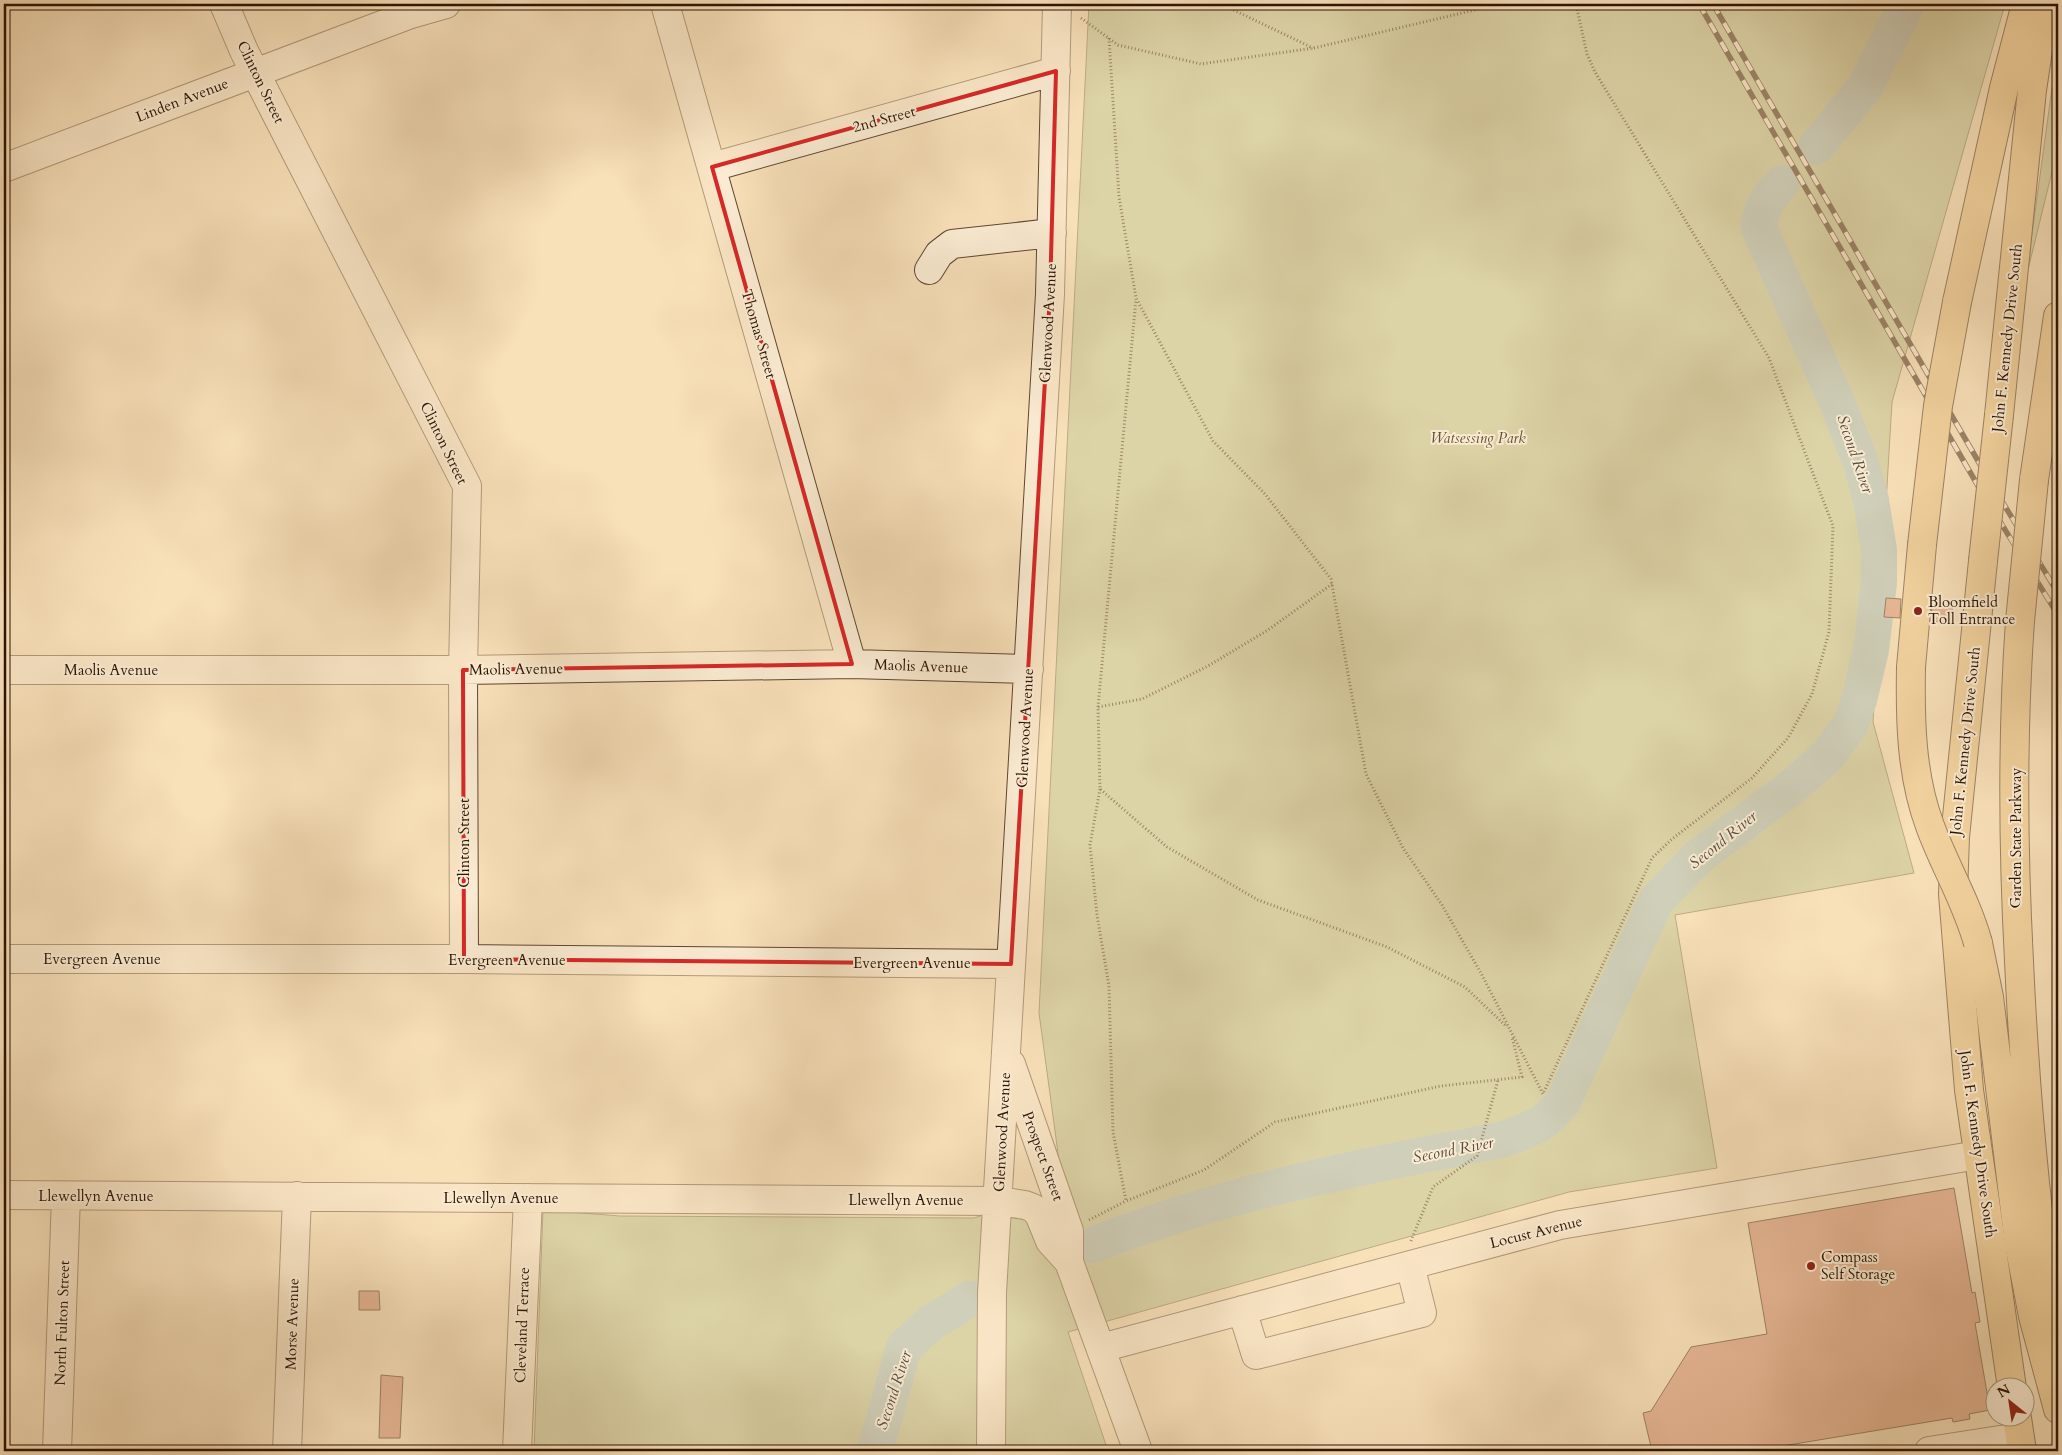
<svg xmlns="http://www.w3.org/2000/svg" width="2062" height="1455" font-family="Cardo,serif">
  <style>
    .green { fill: #bbc391; stroke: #746b48 }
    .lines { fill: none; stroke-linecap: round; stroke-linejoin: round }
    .river { stroke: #a1bbb9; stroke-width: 36 }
    .building { fill: #d38669; stroke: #2d1300 }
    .minor-casing { stroke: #60462e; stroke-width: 30 }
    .major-casing { stroke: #2d1300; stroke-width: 30 }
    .highway-casing { stroke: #2d1300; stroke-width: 30 }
    .path { stroke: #2d1300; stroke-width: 3; stroke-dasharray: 1 2.5; stroke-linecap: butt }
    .minor { stroke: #faebd2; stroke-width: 28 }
    .major { stroke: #ecc07c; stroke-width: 28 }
    .highway { stroke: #ecc07c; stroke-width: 28 }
    .rail-casing { stroke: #2d1300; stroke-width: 5.5 }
    .rail { stroke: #faebd2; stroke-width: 4; stroke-dasharray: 11; stroke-linecap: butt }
    .major-bridge-casing { stroke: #2d1300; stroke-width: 30; stroke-linecap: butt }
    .highway-bridge-casing { stroke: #2d1300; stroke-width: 30; stroke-linecap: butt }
    .major-bridge { stroke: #ecc07c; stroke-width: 28 }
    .highway-bridge { stroke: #ecc07c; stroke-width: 28 }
    .marked { fill: none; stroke: #d62828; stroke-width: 4; stroke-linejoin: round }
    .poi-dot { fill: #8f2418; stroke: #faebd2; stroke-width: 2 }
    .labels { text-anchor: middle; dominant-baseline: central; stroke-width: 4; stroke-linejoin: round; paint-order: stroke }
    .street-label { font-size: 15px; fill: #2d1300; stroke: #faebd2 }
    .park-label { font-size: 15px; font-style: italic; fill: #5f5133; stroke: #faebd2 }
    .poi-label { font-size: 15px; fill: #2d1300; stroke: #faebd2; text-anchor: start }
    .water-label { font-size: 16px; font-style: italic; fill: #564e41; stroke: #faebd2 }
  </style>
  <rect width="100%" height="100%" fill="#f8e0b9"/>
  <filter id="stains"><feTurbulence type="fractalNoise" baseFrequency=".004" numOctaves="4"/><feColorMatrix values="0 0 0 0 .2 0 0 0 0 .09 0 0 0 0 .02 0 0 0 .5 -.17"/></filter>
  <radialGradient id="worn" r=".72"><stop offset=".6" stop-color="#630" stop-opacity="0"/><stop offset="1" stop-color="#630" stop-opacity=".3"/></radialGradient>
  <path class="green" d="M1089,4H2005L1892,402L1873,722L1914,873L1675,915L1717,1168L1569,1192L1068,1332L1108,1451H534L543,1210L620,1216L974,1218L1063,1190L1039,1013Z
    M2058,44V147L2026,278Z"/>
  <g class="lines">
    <path class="river" d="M1816,147L1865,87L1907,4
      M1093,1245C1223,1193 1363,1166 1501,1140C1526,1132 1547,1124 1563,1102L1656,901L1698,857L1793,786L1828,755L1850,725L1859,700L1871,650L1879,583V550L1871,500L1861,463L1836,400L1759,228C1760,207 1768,199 1782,183
      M875,1451L904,1347L932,1322L970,1299"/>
  </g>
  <path class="building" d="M1886,598L1901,599L1900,618L1884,617Z
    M1932,603L1953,605L1951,624L1931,621Z
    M1954,1188L1972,1293L1975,1292L1980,1322L1975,1323L1990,1410L1969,1414L1970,1419L1953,1422L1952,1418L1752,1451H1652L1643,1413L1651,1411L1691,1347L1767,1334L1748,1223Z
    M359,1291H379L380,1310H359Z
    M381,1375L403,1377L400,1438H379Z"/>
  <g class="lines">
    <g class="minor-casing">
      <path id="minor" d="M224,4L244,51L467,486L463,670L464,959
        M665,4L852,664
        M712,167L1056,71
        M4,168L411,14L446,4
        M929,270L939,254L952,244L1052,233
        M4,670H463L852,664L1029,669
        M4,959H464L1011,964
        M1011,1064L1069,1231V1262L1138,1451
        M4,1195L998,1201L1025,1205L1033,1208L1039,1214L1050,1241L1069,1262
        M1242,1310L1256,1355L1422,1313L1410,1265
        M1101,1348L1560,1225L1978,1155
        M57,1451L66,1196
        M287,1451L297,1196
        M517,1451L528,1198
        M991,1451L992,1293L1050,294L1057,4
        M1929,1451L2019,1437"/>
    </g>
    <g class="major-casing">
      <path id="major" d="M1999,415L2032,90L2045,4
        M1983,561L1955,837L1953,894L1969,1090L2012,1388
        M2017,1418L2022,1451"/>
    </g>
    <g class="highway-casing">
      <path id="highway" d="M1957,302L2004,88L2026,4
        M2034,480L2058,316
        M2020,621C2012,734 2013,848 2019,961C2025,1095 2037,1228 2058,1360
        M1911,667L1922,545
        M1978,943L1989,997L2019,1244L2033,1316L2058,1409"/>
    </g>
    <path class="path" d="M1221,4L1313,48
      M1081,18L1118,45L1201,64L1314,48L1500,4
      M1109,38L1119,197L1136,298L1213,441L1265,494L1331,579L1366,774L1403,848L1442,905L1482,975L1543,1094L1652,858L1672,839L1752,778L1788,738L1812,694L1829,632L1833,526L1769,358L1595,72L1587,54L1576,4
      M1332,584L1268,630L1208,666L1142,699L1098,707L1100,789L1167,847L1258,900L1387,947L1465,987L1507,1027
      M1098,707L1136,299
      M1100,789L1090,845L1097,915L1109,986L1113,1132L1126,1201L1204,1170L1275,1122L1441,1086L1522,1077L1512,1037
      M1089,1220L1126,1201
      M1411,1241L1433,1187L1477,1156L1498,1080"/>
    <use href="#minor" class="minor"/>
    <use href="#major" class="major"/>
    <use href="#highway" class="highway"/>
    <g class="rail-casing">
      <path id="rail" d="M1699,4L1981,491L2058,615
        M1713,4L1992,485L2058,593"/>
    </g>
    <use href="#rail" class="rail"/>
    <g class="major-bridge-casing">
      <path id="major-bridge" d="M1983,561L1999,415"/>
    </g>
    <g class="highway-bridge-casing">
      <path id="highway-bridge" d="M1922,545L1938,406L1957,302
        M2020,621L2034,480
        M1911,667C1910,720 1911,775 1930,826C1945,867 1966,900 1978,943"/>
    </g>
    <use href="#major-bridge" class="major-bridge"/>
    <use href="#highway-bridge" class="highway-bridge"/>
  </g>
  <path d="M0 0H2062V1455H0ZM1056,71L1050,294L1011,964L464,959L463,670L852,664L712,167Z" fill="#f8e0b9" fill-opacity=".55" fill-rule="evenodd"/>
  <path class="marked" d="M1056,71L1050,294L1011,964L464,959L463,670L852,664L712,167Z"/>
  <g class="poi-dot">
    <circle cx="1918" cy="611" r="5"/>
    <circle cx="1811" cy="1266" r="5"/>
  </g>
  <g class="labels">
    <g class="street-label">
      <text transform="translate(261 82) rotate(64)">Clinton Street</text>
      <text transform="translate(182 100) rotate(-21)">Linden Avenue</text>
      <text transform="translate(884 119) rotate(-15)">2nd Street</text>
      <text transform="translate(1048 323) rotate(-87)">Glenwood Avenue</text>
      <text transform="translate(759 334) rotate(74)">Thomas Street</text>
      <text transform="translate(2007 338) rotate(-84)">John F. Kennedy Drive South</text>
      <text transform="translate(444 443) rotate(64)">Clinton Street</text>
      <text transform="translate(921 666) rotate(2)">Maolis Avenue</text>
      <text transform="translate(516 669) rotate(-1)">Maolis Avenue</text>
      <text x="111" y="670">Maolis Avenue</text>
      <text transform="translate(1025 728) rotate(-87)">Glenwood Avenue</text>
      <text transform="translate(1965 741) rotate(-84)">John F. Kennedy Drive South</text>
      <text transform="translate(2016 838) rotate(-90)">Garden State Parkway</text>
      <text transform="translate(464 843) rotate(-90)">Clinton Street</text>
      <text x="102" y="959">Evergreen Avenue</text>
      <text x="507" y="960">Evergreen Avenue</text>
      <text x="912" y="963">Evergreen Avenue</text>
      <text transform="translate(1002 1132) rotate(-87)">Glenwood Avenue</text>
      <text transform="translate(1978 1144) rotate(82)">John F. Kennedy Drive South</text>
      <text transform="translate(1043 1156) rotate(70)">Prospect Street</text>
      <text x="96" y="1196">Llewellyn Avenue</text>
      <text x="501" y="1198">Llewellyn Avenue</text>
      <text x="906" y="1200">Llewellyn Avenue</text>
      <text transform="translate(1536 1232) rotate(-14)">Locust Avenue</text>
      <text transform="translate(62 1323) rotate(-88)">North Fulton Street</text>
      <text transform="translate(292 1324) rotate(-88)">Morse Avenue</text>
      <text transform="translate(522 1325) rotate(-88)">Cleveland Terrace</text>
    </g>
    <g class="park-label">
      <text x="1478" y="438">Watsessing Park</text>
    </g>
    <g class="poi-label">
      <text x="1928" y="602">Bloomfield<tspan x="1928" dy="17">Toll Entrance</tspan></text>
      <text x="1821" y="1257">Compass<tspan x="1821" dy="17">Self Storage</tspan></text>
    </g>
    <g class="water-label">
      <text transform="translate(1855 454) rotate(71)">Second River</text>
      <text transform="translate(1723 840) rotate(-39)">Second River</text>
      <text transform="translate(1453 1150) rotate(-11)">Second River</text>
      <text transform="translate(894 1390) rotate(-72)">Second River</text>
    </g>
  </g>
  <rect width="2062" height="1455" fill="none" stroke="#f8e0b9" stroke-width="20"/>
  <rect x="5" y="5" width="2052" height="1445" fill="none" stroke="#2d1300" stroke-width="2.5"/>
  <rect x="10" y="10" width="2042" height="1435" fill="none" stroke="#2d1300"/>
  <g transform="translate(2010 1402) rotate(330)"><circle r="24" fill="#faebd2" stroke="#a8957e"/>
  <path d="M0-4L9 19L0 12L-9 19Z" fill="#8f2418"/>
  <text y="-8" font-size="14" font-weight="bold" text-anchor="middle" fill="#2d1300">N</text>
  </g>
  <rect width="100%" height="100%" filter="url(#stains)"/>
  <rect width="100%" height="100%" fill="url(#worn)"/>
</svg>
